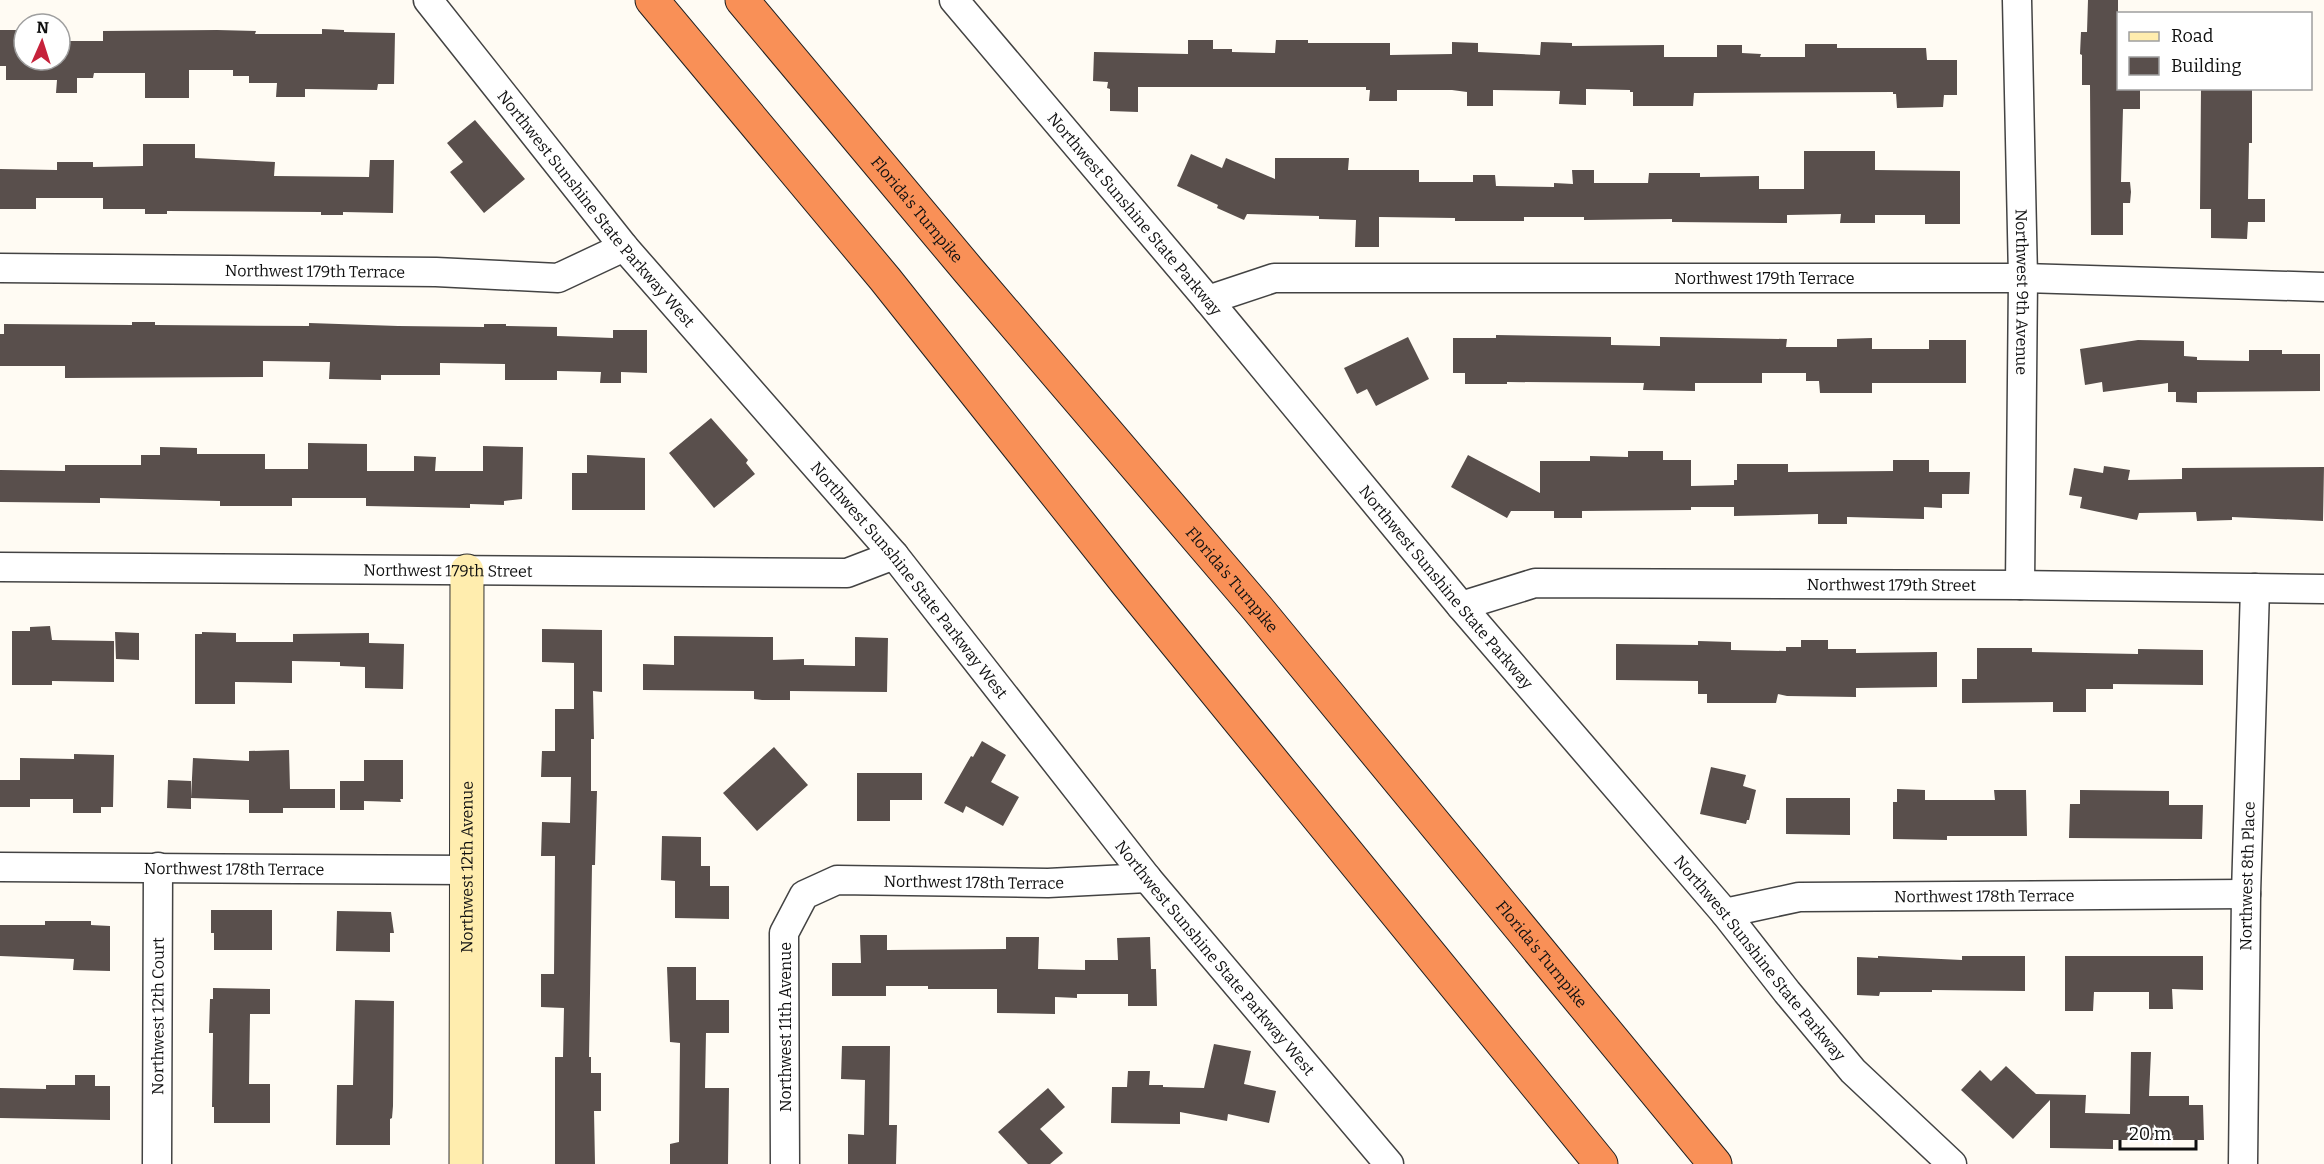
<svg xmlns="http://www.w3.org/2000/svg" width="2324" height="1164" font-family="Bitter,serif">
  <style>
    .building { fill: #594f4c }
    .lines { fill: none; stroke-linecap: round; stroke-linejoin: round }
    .street-casing { stroke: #434343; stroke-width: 31 }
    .secondary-casing { stroke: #323232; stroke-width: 35 }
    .highway-casing { stroke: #212121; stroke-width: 35 }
    .street { stroke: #fff; stroke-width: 28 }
    .secondary { stroke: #ffedae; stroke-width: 33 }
    .highway { stroke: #f99057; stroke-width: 33 }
    .labels { text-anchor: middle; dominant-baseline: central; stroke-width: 6; stroke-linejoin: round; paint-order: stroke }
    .street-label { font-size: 16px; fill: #101010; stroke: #fff }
  </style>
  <rect width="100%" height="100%" fill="#fffbf3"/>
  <path class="building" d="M2088,0H2118V88H2140V109H2123L2121,182H2130L2131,192L2130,203H2123V235H2091L2090,85H2082V55L2080,54L2081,32H2087Z
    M322,29L344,30V32L395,33L394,84H378L377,90L305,89V97H276L277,83H249V76H233V70H189V98H145V73H94L93,78H77V93H56L57,80H6V66H0V30H24V60H60V41H103V31L217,30L256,31L255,34H322Z
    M1188,40H1213V49H1232V52L1275,53L1276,40H1308V43H1390V55L1452,54V42L1478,43V52L1540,55L1541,42L1572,43V46L1664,45V57H1717V45H1742V53L1761,54L1760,57H1805V44H1837V48H1926L1927,60H1957V95H1944L1943,107L1897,108L1896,94H1893V92L1694,93L1693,106H1633V92H1630V90L1586,89V105L1559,104L1560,91L1493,90V106H1467V92L1452,90H1397V101H1369L1370,90H1366V87H1138V112L1110,111V89L1107,88L1108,82L1093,81L1094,52L1188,54Z
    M2201,88H2252V143H2249L2248,199H2265V222H2248L2247,239L2211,238V209H2200Z
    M475,120L525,179L484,213L450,172L463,162L447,143Z
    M143,144H195V158L275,162L274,176L369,177L370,160H394L393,213L343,212V215H321V212L167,211V214H145V209H103V198H36V209H0V169L57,170V162H93V167L143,166Z
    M1804,151H1875V170L1960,171V224H1925V215H1875V223H1840L1841,214L1787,215V223L1672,222V219L1584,220V217H1524V221H1455V218L1379,217V247H1355L1356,220L1319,219V216L1247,214L1244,220L1217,208L1218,205L1177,186L1191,154L1222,168L1226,158L1275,179V158H1349L1348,170H1419V182H1473V175H1495L1496,186L1554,187V183L1573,184L1572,170H1594V183H1648L1649,173H1700V177L1759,176V189H1804Z
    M132,322H155V325L309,326V323L398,326L484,327V324H506V326L557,327V336L613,338V330H647V373L621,372V383H600L601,372L557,371V380H505V364L440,363V375H381V380L329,379L330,362L263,361V377L65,378V366H0V334H4V324L132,325Z
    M1496,335L1611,337V345L1660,346V337L1787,339L1786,347H1837V339L1872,338V349H1929V340H1966V383H1872V393H1820L1819,381H1806V373H1762V383H1695V391L1643,390L1644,383L1507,382V384H1465V373H1453V338H1496Z
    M1408,337L1429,379L1376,406L1367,389L1357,394L1344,368Z
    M2138,340L2184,341V356L2197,357V360L2249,361V350H2282V354H2320V391L2197,392V403L2176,402V392H2168V383L2103,392L2102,382L2085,385L2080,349Z
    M711,418L748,460L746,463L755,474L714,508L669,453Z
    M308,443L367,444V471H414V456L436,457L435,471H483V446L523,447L522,499L504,501V505L470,504V508L366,506V498H292V506H220V501L141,499L100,498V503L0,502V470L65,471V465H141V455H160V447L197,448V454H265V469H308Z
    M1628,451H1663V460H1691V486L1734,485V480H1737V464H1788V472L1893,471V460H1929V472H1970L1969,494H1942V508L1924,507V519L1847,517V524H1818V514L1734,516V507H1691V510L1582,511V518H1554V511H1511L1507,518L1451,487L1468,455L1540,493V461H1590V456L1628,457Z
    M587,455L645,458V510H572V473H587Z
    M2104,466L2130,470L2128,480L2182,479V468L2324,467L2323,521L2232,517V520L2197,521L2196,512L2139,513L2137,520L2080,508L2082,497L2069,495L2074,468L2103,473Z
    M50,626L52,640L114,641V682L52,681V685H12V631H30V627Z
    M542,629L602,630V692L593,691L594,739H591V791H597L595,865H592L589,1057H591V1073H601V1111H594L595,1164H555V1057H563L564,1008L541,1007V974H554L555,856H541L542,822L570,823L571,777H541L542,751H555V709H574V663L542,662Z
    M115,632L139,633V660L116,659Z
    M202,632L236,633V642H293V634L369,633V643L404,644L403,689L365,688V667L340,666V662L292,661V683L235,682V704H195V634H202Z
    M674,636L773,637V660L804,659V665L855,666V637L888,638L887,692L790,691V700H762L754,699V691L643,690V664L674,665Z
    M1801,640H1828V649H1856V653L1937,652V687L1856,688V697L1787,696L1778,694L1776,703H1707V694H1698V681L1616,680V644L1698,645V641L1731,642V650L1786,651V647H1801Z
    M1977,648H2032V652L2138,654V649L2203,650V685L2113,684V689H2086V712H2053V702L1962,703V679H1977Z
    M982,741L1006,755L991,782L1019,797L1003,826L966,806L963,813L944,803L971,756L973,757Z
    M774,747L808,785L757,831L723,793Z
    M289,750L290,789H335V808H283V813H249V800L191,798L193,758L249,761V751Z
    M74,754L114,755L113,807H101V813H73V799H30V807H0V780H20V758L74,759Z
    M364,760H403V799H400L401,802L364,801V810H340V781H364Z
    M1711,767L1746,775L1743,786L1756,790L1749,820H1747L1746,824L1700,814Z
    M857,773H922V800H890V821H857Z
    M168,780L191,781V809L167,808Z
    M1897,789L1925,790V800H1995L1994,790H2026L2027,836H1947V840L1893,839V802H1897Z
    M2080,790L2169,791V805H2203L2202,839L2069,838L2070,804H2080Z
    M1786,798H1850V835L1786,834Z
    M662,836L701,837V866H710V886H729V919L675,918V881L661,880Z
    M211,910H272V950H214V933H211Z
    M337,911L391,912L394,933H390V952L336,951Z
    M45,921H91V925L110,926V971L73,970L74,959L0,956V925H45Z
    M860,935H887V950L1006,949V937H1039L1038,969L1085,970V960H1118L1117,938L1150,937L1151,969H1156L1157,1006H1128V994H1077V998L1055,997V1014L997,1013V989H928V986H886V996H832V963H861Z
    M1878,956L1962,960V956H2025V991L1932,990V992H1880L1879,996L1857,995V957L1878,958Z
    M2065,956H2203V990L2172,989L2173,1009H2149V992H2094L2093,1011H2065Z
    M667,967H696V1000H729V1033H706L705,1088H729L728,1164H670V1144L679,1142L680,1043L670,1042Z
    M213,988L270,989V1014H250L249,1084H270V1123H214V1107H212L213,1033H209L210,999H213Z
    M355,1000L394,1001L393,1106L392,1118L390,1119V1145H336L337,1085H353Z
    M1214,1044L1251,1051L1244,1084L1276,1091L1269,1123L1228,1114L1227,1121L1180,1112V1124L1111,1123L1112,1087H1127L1128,1071H1150L1149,1085H1163V1087L1204,1088Z
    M842,1046H890L889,1125H897L896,1164H848V1134L864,1135L865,1080L841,1079Z
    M2131,1052H2151L2149,1096H2189V1105H2203L2204,1140H2113V1149L2050,1148V1100L2013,1139L1961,1090L1980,1070L1991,1081L2006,1066L2036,1094L2086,1095L2085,1113L2130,1114Z
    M75,1075H95V1086H110V1120L0,1118V1088L46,1089V1085H75Z
    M1048,1088L1065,1107L1040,1129L1063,1153L1050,1164H1028L998,1132Z"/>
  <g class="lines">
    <g class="street-casing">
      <g id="street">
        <path id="s1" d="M428,0L624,247L894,555L1147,878L1389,1164"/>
        <path id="s2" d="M954,0L1208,300L1461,606L1725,913L1787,992L1853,1071L1952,1164"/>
        <path id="s3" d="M2017,0L2023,278L2020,585"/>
        <path id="s4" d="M0,268L436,272L558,278L624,247"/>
        <path id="s5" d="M1208,300L1274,278H2023L2324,287"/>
        <path id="s6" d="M0,567L847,573L894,555"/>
        <path id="s7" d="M1461,606L1535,583L2020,585L2324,589"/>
        <path id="s8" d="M0,867L467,870"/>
        <path id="s9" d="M1725,913L1799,897L2246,894"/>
        <path id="s10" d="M157,1164L158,867"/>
        <path id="s11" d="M785,1164L784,933L804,895L837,880L1048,883L1147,878"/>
        <path id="s12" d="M2243,1164L2246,894L2255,588"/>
      </g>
    </g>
    <g class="secondary-casing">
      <g id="secondary">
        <path id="s13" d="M466,1164L467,571"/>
      </g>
    </g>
    <g class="highway-casing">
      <g id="highway">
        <path d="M652,0L885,279L1127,583L1601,1164"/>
        <path id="s14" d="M742,0L969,271L1257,608L1715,1164"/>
      </g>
    </g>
    <use href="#street" class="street"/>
    <use href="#secondary" class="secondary"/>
    <use href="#highway" class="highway"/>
  </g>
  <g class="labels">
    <g class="street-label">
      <text stroke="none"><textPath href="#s1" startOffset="268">Northwest Sunshine State Parkway West</textPath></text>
      <text stroke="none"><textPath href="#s14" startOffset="273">Florida's Turnpike</textPath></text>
      <text stroke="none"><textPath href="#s2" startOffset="280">Northwest Sunshine State Parkway</textPath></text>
      <text stroke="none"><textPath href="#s4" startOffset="315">Northwest 179th Terrace</textPath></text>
      <text stroke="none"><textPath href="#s5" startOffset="560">Northwest 179th Terrace</textPath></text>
      <text stroke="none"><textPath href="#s3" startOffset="292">Northwest 9th Avenue</textPath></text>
      <text stroke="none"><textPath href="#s6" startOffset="448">Northwest 179th Street</textPath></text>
      <text stroke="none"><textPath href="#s14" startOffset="759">Florida's Turnpike</textPath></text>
      <text stroke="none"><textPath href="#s1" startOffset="754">Northwest Sunshine State Parkway West</textPath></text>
      <text stroke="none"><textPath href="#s7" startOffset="434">Northwest 179th Street</textPath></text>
      <text stroke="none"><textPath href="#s2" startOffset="766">Northwest Sunshine State Parkway</textPath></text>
      <text stroke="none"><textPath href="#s13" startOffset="297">Northwest 12th Avenue</textPath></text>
      <text stroke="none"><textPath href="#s8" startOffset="234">Northwest 178th Terrace</textPath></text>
      <text stroke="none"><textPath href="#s12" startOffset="288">Northwest 8th Place</textPath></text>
      <text stroke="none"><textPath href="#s11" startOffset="447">Northwest 178th Terrace</textPath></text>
      <text stroke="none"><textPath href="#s9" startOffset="261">Northwest 178th Terrace</textPath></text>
      <text stroke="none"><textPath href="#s14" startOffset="1245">Florida's Turnpike</textPath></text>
      <text stroke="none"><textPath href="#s1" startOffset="1240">Northwest Sunshine State Parkway West</textPath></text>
      <text stroke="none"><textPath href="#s2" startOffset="1252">Northwest Sunshine State Parkway</textPath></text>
      <text stroke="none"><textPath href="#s10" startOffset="148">Northwest 12th Court</textPath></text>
      <text transform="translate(785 1027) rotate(-90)">Northwest 11th Avenue</text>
    </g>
  </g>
  <rect x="2117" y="12" width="195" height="78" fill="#ffffff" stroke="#9f9f9f" stroke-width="1.5"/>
  <rect x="2129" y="32" width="30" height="9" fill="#ffedae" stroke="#9f9f9f" stroke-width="1.5"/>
  <text x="2171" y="42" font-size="18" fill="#101010">Road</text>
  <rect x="2129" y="57" width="30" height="18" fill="#594f4c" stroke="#9f9f9f" stroke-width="1.5"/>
  <text x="2171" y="72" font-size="18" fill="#101010">Building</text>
  <g transform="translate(42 42) rotate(3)"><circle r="28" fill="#ffffff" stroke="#9f9f9f" stroke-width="1.5"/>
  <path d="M0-4.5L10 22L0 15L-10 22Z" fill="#c6223b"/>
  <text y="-9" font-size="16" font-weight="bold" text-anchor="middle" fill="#101010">N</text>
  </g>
  <path d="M2120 1140v9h76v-9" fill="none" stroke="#101010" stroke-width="3"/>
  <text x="2129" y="1140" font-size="18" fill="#101010" stroke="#ffffff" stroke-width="4.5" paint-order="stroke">20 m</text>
</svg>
